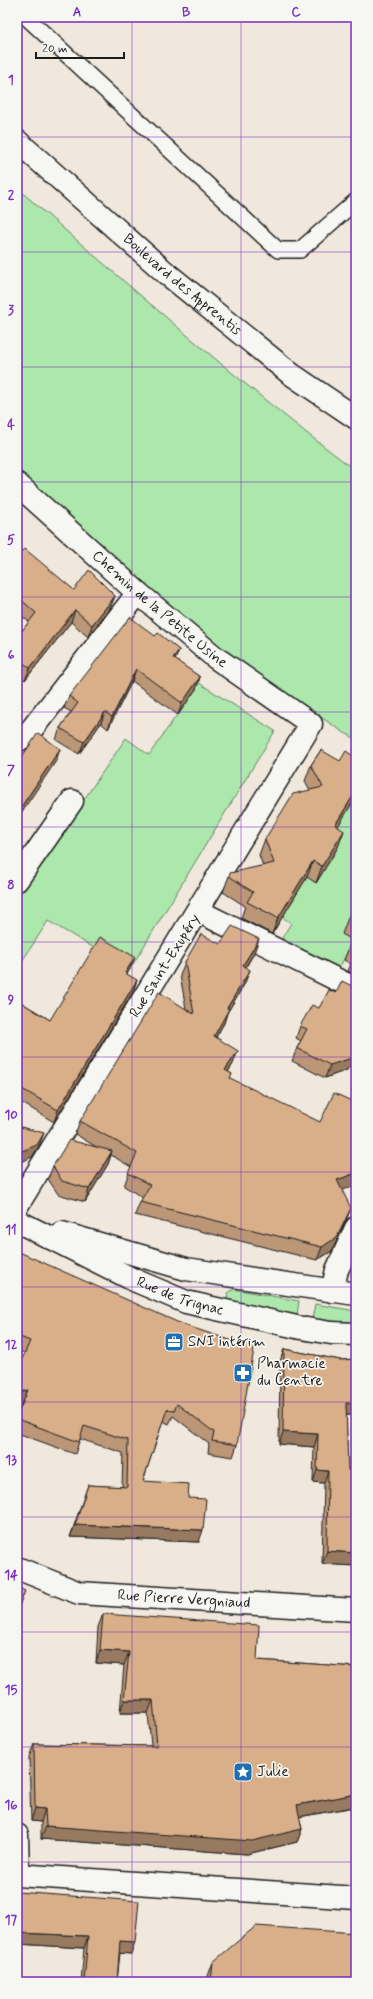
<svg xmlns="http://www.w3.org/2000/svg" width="373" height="1999" font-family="Mynerve,sans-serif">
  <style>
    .green { fill: #ace7ac; stroke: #648264 }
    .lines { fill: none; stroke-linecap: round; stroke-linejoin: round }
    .lane-casing { stroke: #1c1c1c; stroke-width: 18 }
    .street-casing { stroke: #1c1c1c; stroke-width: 25 }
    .secondary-casing { stroke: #1c1c1c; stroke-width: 25 }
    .lane { stroke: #f6f6f2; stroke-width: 15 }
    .street { stroke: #f6f6f2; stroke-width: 22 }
    .secondary { stroke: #f6f6f2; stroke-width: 22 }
    .wall { fill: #bb9677; stroke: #1c1c1c }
    .shaded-wall { fill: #987a61; stroke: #1c1c1c }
    .building { fill: #d9af8a; stroke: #1c1c1c }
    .grid { fill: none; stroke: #7b2cbf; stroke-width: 1; stroke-opacity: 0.55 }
    .labels { text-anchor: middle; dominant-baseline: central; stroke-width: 3.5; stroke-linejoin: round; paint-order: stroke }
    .street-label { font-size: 15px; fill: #1c1c1c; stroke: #f6f6f2 }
    .poi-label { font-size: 15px; fill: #1c1c1c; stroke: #f6f6f2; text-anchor: start }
    .neatline { fill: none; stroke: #7b2cbf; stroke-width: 1.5 }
    .grid-label { font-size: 13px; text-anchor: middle; font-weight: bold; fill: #7b2cbf }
  </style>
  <rect width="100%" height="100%" fill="#f0e8dd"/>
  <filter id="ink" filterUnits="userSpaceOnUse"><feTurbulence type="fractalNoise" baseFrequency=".025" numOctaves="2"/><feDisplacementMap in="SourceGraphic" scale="8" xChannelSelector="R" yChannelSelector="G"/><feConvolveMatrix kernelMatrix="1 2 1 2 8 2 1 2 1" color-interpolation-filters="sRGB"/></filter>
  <g filter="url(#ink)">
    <path class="green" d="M17,188C128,285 238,382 356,471V739L343,732L246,667L169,607L17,468Z
      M199,683L275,731L130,969L48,921L17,969V897L126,738L149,755Z
      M354,800L356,801V906L354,941L339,968L281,940L291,923L282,917Z
      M234,1289L299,1301L297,1315L235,1303L227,1299L228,1293Z
      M315,1304L356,1311V1323L312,1319Z"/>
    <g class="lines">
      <g class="lane-casing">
        <path id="lane" d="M26,17L278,250H300L356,201"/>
      </g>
      <g class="street-casing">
        <g id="street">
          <path id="s1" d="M17,484L138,593L216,658L311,724L17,1206"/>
          <path d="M17,741L28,734L138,593"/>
          <path d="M17,880L72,801"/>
          <path d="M198,911L356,989"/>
          <path id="s2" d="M17,1221L134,1280L186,1302L301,1328L331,1333L356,1334"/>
          <path d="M62,1233L186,1269L356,1294"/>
          <path d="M332,1291L337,1270L356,1228"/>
          <path id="s3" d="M17,1568L79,1593L356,1610"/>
          <path d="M17,1835L18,1875"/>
          <path d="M17,1875L356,1898"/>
        </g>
      </g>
      <g class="secondary-casing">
        <g id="secondary">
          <path id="s4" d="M17,141L166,273L291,374L356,418"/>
        </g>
      </g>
      <use href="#lane" class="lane"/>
      <use href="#street" class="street"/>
      <use href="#secondary" class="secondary"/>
    </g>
    <path class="wall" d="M17,547L22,551L74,590L115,596L110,608L88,637L71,622L25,680L17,674V637L29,622L17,612Z
      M155,636L179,650L175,660L200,677L196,689L178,715L132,681L108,729L101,723L79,754L56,740L60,728L71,712L64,708L69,696Z
      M321,750L338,827V847L316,883L307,877L272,934L241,918L245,906L223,892L229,876L263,866L259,855L265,839L310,790L305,781L311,765Z
      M356,902V976L348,971L351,964L344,960L352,940L342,934L348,918Z
      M220,944L254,953L246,967L245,983L227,1013L224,1023L216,1037L233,1064L228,1072L232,1074L230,1078L342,1190L346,1221L332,1251L317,1260L135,1215L140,1202L143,1198L124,1186L131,1167L111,1155L108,1164L85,1202L58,1194L48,1179L53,1166L98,1148L75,1134L80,1121L186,1009L180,975L185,962Z
      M130,969L127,974L133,992L54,1122L17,1100V1000L50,1020Z
      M356,988V1012L354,1016L347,1070L325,1078L292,1061L297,1048L301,1041L296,1038L300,1026L336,993Z
      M17,1251L237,1445L233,1457L208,1453L209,1444L173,1416L169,1424L163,1421L143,1481L188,1498L199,1542L70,1537L88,1485L122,1487L123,1453L80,1439L75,1454L17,1433V1416L22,1403L24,1353L17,1350Z
      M284,1349L340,1360L356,1359V1415H346L348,1470L356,1471V1566L322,1564L324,1483L313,1482L314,1447L279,1444L280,1361Z
      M103,1614L257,1660L356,1667V1801L354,1807L299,1817L302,1829L297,1842L247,1854L41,1839V1822L31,1821L29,1757L34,1744L151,1746L148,1713H120L124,1665L96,1663L98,1627Z
      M17,1892L131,1954L120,1953L117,1982H81L84,1948L19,1944Z
      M213,1962L356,1982H206L207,1979Z"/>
    <path class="shaded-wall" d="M115,596L110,608L88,637L92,625Z
      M75,610L71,622L25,680L30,668Z
      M179,650L174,662L173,658Z
      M136,669L132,681L108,729L112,717Z
      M200,677L196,689L178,715L182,703Z
      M105,712L101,723L79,754L84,742Z
      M60,749L56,761L17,819V813Z
      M356,791V797L329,841L335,825Z
      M344,831L338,847L316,883L322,866Z
      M313,861L307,877L272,934L278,918Z
      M259,939L254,953L238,979L243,965Z
      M135,957L130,969L121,984L125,973Z
      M250,970L245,983L227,1013L224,1023L209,1050L214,1036L227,1008Z
      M137,980L133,992L54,1122L58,1110Z
      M356,1007V1012L347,1027L352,1015Z
      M238,1051L233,1064L220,1084L225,1070Z
      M356,1051V1056L347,1070L325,1078L330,1065Z
      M44,1133L39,1146L32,1157L17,1164V1153Z
      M112,1151L108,1164L85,1202L89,1189Z
      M356,1173V1185L333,1194L337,1180Z
      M351,1208L346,1221L332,1251L317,1260L322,1247Z
      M28,1390L23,1403L17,1405V1394Z
      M346,1403H356V1415H341Z
      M283,1432L318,1434L314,1447L279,1444Z
      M317,1470L328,1471L324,1483L313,1482Z
      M75,1525L203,1530L199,1542L70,1537Z
      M327,1551L356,1553V1566L322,1564Z
      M100,1650L129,1652L124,1665L96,1663Z
      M124,1700H153L148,1713H120Z
      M354,1767H356V1780Z
      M356,1794V1801L354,1807L292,1818L297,1805Z
      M35,1808L45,1809L41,1822L31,1821Z
      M46,1826L302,1829L297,1842L247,1854L41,1839Z
      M19,1933L88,1936L84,1948L17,1944Z
      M120,1941L135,1942L131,1954L116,1953Z"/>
    <path class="building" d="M17,547L22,551L25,549L74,590L89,570L115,596L92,625L75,610L30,668L17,658V637L36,613L17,596Z
      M130,617L155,636L158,633L168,641L179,650L173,658L200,677L182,703L136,669L112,717L105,712L84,742L60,728L78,703L69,696Z
      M38,733L60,749L17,813V764Z
      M321,750L340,761L346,751L356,758V791L335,825L344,831L322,866L313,861L278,918L247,902L253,892L229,876L230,873L274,863L265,839L293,794L323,787L311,765Z
      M356,902V922L348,918Z
      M232,926L259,939L243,965L250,970L227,1008L229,1009L214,1036L238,1051L225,1070L232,1074L230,1078L320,1122L334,1093L356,1103V1173L337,1180L351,1208L337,1237L322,1247L140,1202L150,1185L128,1173L137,1153L80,1121L159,992L194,1014L185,962L201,934L220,944Z
      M356,932V947L350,944Z
      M100,937L135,957L125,973L137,980L58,1110L17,1086V1000L50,1020Z
      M342,981L356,988V1007L352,1015L356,1017V1051L352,1058L330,1065L297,1048L307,1029L300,1026L312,1005L319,1008L329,990L336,993Z
      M17,1126L44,1133L37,1145L17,1153Z
      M69,1140L112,1151L89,1189L62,1181L53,1166Z
      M17,1251L184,1325L230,1340L255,1344L237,1445L212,1441L214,1432L177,1404L174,1411L167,1409L143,1481L189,1484L188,1498L206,1499L203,1530L75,1525L88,1485L127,1487L128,1440L84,1426L79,1442L17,1419V1416L28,1390L17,1394V1371L30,1341L20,1337L21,1333L17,1329Z
      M284,1349L340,1360L356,1359V1403H346L348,1470L356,1471V1553L327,1551L328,1471L317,1470L318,1434L283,1432Z
      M17,1587L25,1591L17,1611Z
      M103,1614L259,1625L257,1660L356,1667V1767H354L356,1779V1794L297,1805L302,1829L252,1841L46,1826L45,1809L35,1808L34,1744L157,1746L153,1700H124L129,1652L100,1650Z
      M17,1892L139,1901L135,1942L120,1941L117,1982H84L88,1936L19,1933L17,1965Z
      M256,1926L356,1933V1982H211L213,1962Z"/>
  </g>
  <path class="grid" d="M132,17V1982M241,17V1982M17,137H356M17,252H356M17,367H356M17,482H356M17,597H356M17,712H356M17,827H356M17,942H356M17,1057H356M17,1172H356M17,1287H356M17,1402H356M17,1517H356M17,1632H356M17,1747H356M17,1862H356"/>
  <defs>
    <g id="office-square" transform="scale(1)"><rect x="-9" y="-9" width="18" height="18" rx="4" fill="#1f6fb2" stroke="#f6f6f2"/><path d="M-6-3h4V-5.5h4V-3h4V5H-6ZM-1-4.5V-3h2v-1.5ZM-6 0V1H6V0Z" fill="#fff"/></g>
    <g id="pharmacy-square" transform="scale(1)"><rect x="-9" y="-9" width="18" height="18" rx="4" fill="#1f6fb2" stroke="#f6f6f2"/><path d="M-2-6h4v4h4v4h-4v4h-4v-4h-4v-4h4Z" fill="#fff"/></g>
    <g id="sight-square" transform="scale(1)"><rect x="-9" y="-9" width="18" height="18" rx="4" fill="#1f6fb2" stroke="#f6f6f2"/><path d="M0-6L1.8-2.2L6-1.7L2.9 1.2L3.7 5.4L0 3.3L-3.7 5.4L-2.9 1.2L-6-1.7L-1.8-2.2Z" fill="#fff"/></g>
  </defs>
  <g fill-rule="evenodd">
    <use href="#office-square" x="174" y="1342"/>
    <use href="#pharmacy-square" x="243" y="1373"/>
    <use href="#sight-square" x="243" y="1772"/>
  </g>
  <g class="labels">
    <g class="street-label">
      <text stroke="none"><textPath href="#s4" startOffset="219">Boulevard des Apprentis</textPath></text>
      <text stroke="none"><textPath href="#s1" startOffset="190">Chemin de la Petite Usine</textPath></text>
      <text transform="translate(165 966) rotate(-58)">Rue Saint-Exupéry</text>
      <text stroke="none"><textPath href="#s2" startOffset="180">Rue de Trignac</textPath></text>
      <text stroke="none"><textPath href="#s3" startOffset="172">Rue Pierre Vergniaud</textPath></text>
    </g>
    <g class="poi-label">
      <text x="188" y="1342">SNI intérim</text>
      <text x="257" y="1364">Pharmacie<tspan x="257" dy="17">du Centre</tspan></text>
      <text x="257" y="1772">Julie</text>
    </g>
  </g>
  <rect width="373" height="1999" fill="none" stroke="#f6f6f2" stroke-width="44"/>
  <path d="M36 52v6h88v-6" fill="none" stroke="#1c1c1c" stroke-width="2"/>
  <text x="42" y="52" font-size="12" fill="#1c1c1c" stroke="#f6f6f2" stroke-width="3" paint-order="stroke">20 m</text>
  <rect x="22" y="22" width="329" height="1955" class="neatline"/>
  <g class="grid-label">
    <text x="77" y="16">A</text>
    <text x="186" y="16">B</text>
    <text x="296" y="16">C</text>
    <text x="11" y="84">1</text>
    <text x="11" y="199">2</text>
    <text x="11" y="314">3</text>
    <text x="11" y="429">4</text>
    <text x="11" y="544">5</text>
    <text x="11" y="659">6</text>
    <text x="11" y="774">7</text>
    <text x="11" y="889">8</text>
    <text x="11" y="1004">9</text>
    <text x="11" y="1119">10</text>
    <text x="11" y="1234">11</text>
    <text x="11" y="1349">12</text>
    <text x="11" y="1464">13</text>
    <text x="11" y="1579">14</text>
    <text x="11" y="1694">15</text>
    <text x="11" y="1809">16</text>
    <text x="11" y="1924">17</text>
  </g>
</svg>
